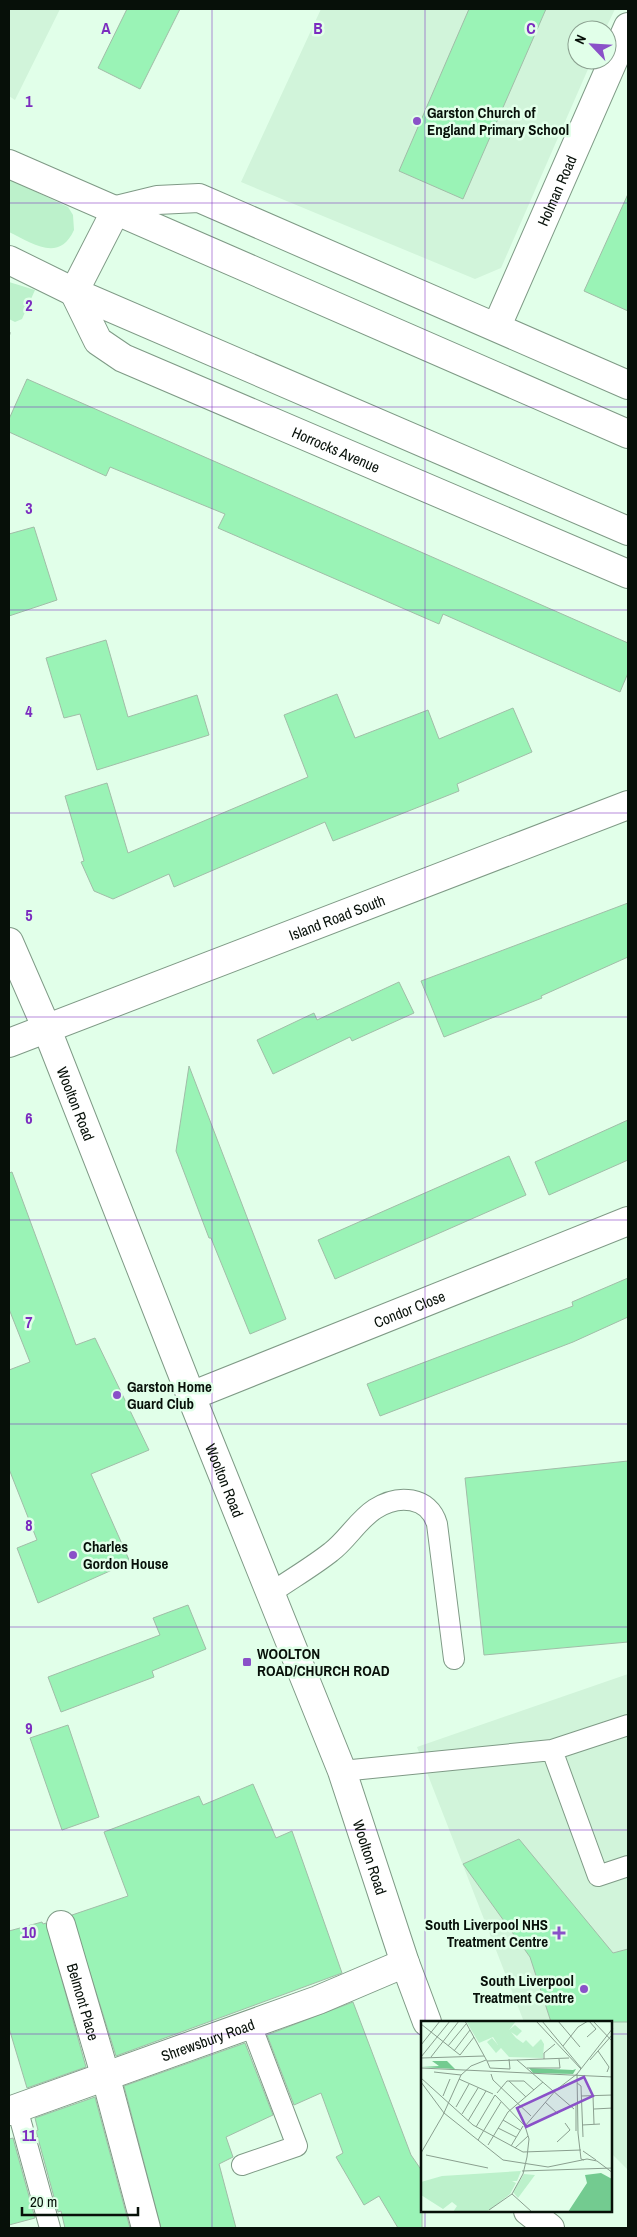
<svg xmlns="http://www.w3.org/2000/svg" width="637" height="2237" font-family="'Archivo Narrow',sans-serif">
  <style>
    .built { fill: #d1f4da }
    .green { fill: #bcf1cb }
    .building { fill: #9af3b6; stroke: #a1bda8 }
    .lines { fill: none; stroke-linecap: round; stroke-linejoin: round }
    .lane-casing { stroke: #7f9a86; stroke-width: 22 }
    .street-casing { stroke: #7f9a86; stroke-width: 30 }
    .secondary-casing { stroke: #7f9a86; stroke-width: 30 }
    .path { stroke: #9eb6a5; stroke-width: 3; stroke-dasharray: 2.5 4; stroke-linecap: butt }
    .lane { stroke: #fff; stroke-width: 20 }
    .street { stroke: #fff; stroke-width: 28 }
    .secondary { stroke: #fff; stroke-width: 28 }
    .grid { fill: none; stroke: #7b2cbf; stroke-width: 1; stroke-opacity: 0.55 }
    .poi-dot { fill: #8a51c8; stroke: #e1ffe9; stroke-width: 2 }
    .labels { text-anchor: middle; dominant-baseline: central; stroke-width: 5; stroke-linejoin: round; paint-order: stroke }
    .poi-label { font-size: 15px; font-weight: bold; fill: #071009; stroke: #e1ffe9; text-anchor: start }
    .street-label { font-size: 15px; fill: #071009; stroke: #e1ffe9 }
    .inset-road { fill: none; stroke: #8a9f8f; stroke-width: 1 }
    .view { fill: #8a51c8; fill-opacity: 0.15; stroke: #8a51c8; stroke-width: 2.5 }
    .inset-edge { fill: none; stroke: #071009; stroke-width: 2.5 }
    .grid-label { font-size: 16px; text-anchor: middle; font-weight: bold; fill: #7b2cbf; stroke: #e1ffe9; stroke-width: 5; stroke-linejoin: round; paint-order: stroke }
  </style>
  <rect width="100%" height="100%" fill="#e1ffe9"/>
  <path class="built" d="M9,9H60L15,100L9,96Z
    M321,9H615L605,30H577V60H592L501,268L475,279L241,182Z
    M628,1674V2170L611,2153V2022H524L417,1747Z"/>
  <path class="green" d="M9,179L68,207L73,215L74,230C59,263 32,243 9,232Z
    M9,282L35,290L22,319L15,322L9,319Z"/>
  <path class="building" d="M127,9H180L140,89L98,68Z
    M469,9H546L463,199L399,171Z
    M628,194V311L584,291Z
    M27,379L628,643V673L620,692L443,614L439,624L218,528L225,514L110,467L106,476L9,432V419Z
    M34,527L57,600L9,616V534Z
    M106,640L128,717L197,695L209,735L97,770L80,714L64,718L46,658Z
    M337,694L355,738L428,710L439,739L513,708L532,752L457,784L459,791L333,841L325,822L174,887L169,874L113,899L94,891L81,862L84,861L65,796L107,783L128,853L308,777L284,715Z
    M628,903V957L541,996L542,998L444,1037L421,981Z
    M399,982L414,1013L352,1041L350,1037L273,1074L257,1040L314,1013L317,1020Z
    M189,1066L286,1319L250,1334L211,1238H209L176,1151Z
    M628,1120V1160L549,1195L535,1162Z
    M509,1156L526,1195L335,1279L318,1240Z
    M12,1172L76,1345L95,1338L149,1450L91,1474L130,1562L38,1603L17,1548L37,1540L9,1469V1370L30,1362L9,1309V1173Z
    M628,1278V1317L573,1342L380,1416L367,1384L573,1306L572,1302Z
    M628,1461V1642L484,1655L465,1478Z
    M188,1605L206,1649L152,1671L154,1677L61,1712L48,1677L160,1635L153,1618Z
    M68,1725L99,1817L62,1830L30,1738Z
    M253,1784L276,1838L292,1831L342,1973L116,2056L72,1915L128,1896L104,1832L199,1796L203,1805Z
    M519,1839L613,1953L628,1949V2022H551L530,1957L463,1864Z
    M42,1922L43,1924L46,1923L86,2067L27,2088L9,2028V1931Z
    M353,2002L411,2155L422,2171V2228H398L379,2196L364,2205L336,2157L343,2153L321,2093L294,2105L267,2035Z
    M245,2043L273,2115L226,2137L233,2157L219,2164L236,2228H161L124,2086Z
    M95,2097L130,2228H65L61,2211L58,2212L36,2131L38,2130L35,2118Z
    M13,2138L35,2218L9,2225V2139Z"/>
  <g class="lines">
    <g class="lane-casing">
      <path id="lane" d="M271,1593C291,1579 312,1567 331,1552C347,1540 358,1520 375,1509C398,1494 429,1496 437,1524L454,1659
        M552,1750L598,1876L628,1866
        M342,1771L552,1750L628,1725
        M17,2108L50,2228
        M242,2165L297,2146L251,2025"/>
    </g>
    <g class="street-casing">
      <g id="street">
        <path id="s1" d="M497,326L628,27"/>
        <path id="s2" d="M628,385L199,198L157,200L116,210L74,292L98,341L123,358L628,574"/>
        <path id="s3" d="M9,942L46,1027L191,1396L342,1771L405,1963L427,2022"/>
        <path id="s4" d="M9,1043L628,805"/>
        <path id="s5" d="M191,1396L628,1221"/>
        <path id="s6" d="M61,1925L106,2078L146,2228"/>
        <path id="s7" d="M9,2111L318,2000L405,1963"/>
        <path d="M528,2211L550,2228"/>
      </g>
    </g>
    <g class="secondary-casing">
      <path id="secondary" d="M9,164L628,434
        M9,260L74,292L628,531"/>
    </g>
    <path class="path" d="M9,332V337"/>
    <use href="#lane" class="lane"/>
    <use href="#street" class="street"/>
    <use href="#secondary" class="secondary"/>
  </g>
  <path class="grid" d="M212,9V2228M425,9V2022M9,203H628M9,407H628M9,610H628M9,813H628M9,1017H628M9,1220H628M9,1424H628M9,1627H628M9,1830H628M9,2034H422M611,2034H628M425,2211V2228"/>
  <g class="poi-dot">
    <circle cx="417" cy="121" r="5"/>
    <circle cx="117" cy="1395" r="5"/>
    <circle cx="73" cy="1555" r="5"/>
    <rect x="242" y="1657" width="10" height="10" rx="2.5"/>
    <path d="M556.5 1925.5h5v5h5v5h-5v5h-5v-5h-5v-5h5z"/>
    <circle cx="584" cy="1989" r="5"/>
  </g>
  <g class="labels">
    <g class="poi-label">
      <text x="427" y="112">Garston Church of<tspan x="427" dy="17">England Primary School</tspan></text>
      <text x="127" y="1386">Garston Home<tspan x="127" dy="17">Guard Club</tspan></text>
      <text x="83" y="1546">Charles<tspan x="83" dy="17">Gordon House</tspan></text>
      <text x="257" y="1653">WOOLTON<tspan x="257" dy="17">ROAD/CHURCH ROAD</tspan></text>
      <text x="548" y="1924" text-anchor="end">South Liverpool NHS<tspan x="548" dy="17">Treatment Centre</tspan></text>
      <text x="574" y="1980" text-anchor="end">South Liverpool<tspan x="574" dy="17">Treatment Centre</tspan></text>
    </g>
    <g class="street-label">
      <text stroke="none"><textPath href="#s1" startOffset="148">Holman Road</textPath></text>
      <text stroke="none"><textPath href="#s2" startOffset="961">Horrocks Avenue</textPath></text>
      <text stroke="none"><textPath href="#s4" startOffset="351">Island Road South</textPath></text>
      <text stroke="none"><textPath href="#s3" startOffset="175">Woolton Road</textPath></text>
      <text stroke="none"><textPath href="#s5" startOffset="235">Condor Close</textPath></text>
      <text stroke="none"><textPath href="#s3" startOffset="580">Woolton Road</textPath></text>
      <text stroke="none"><textPath href="#s3" startOffset="984">Woolton Road</textPath></text>
      <text stroke="none"><textPath href="#s6" startOffset="80">Belmont Place</textPath></text>
      <text stroke="none"><textPath href="#s7" startOffset="211">Shrewsbury Road</textPath></text>
    </g>
  </g>
  <g transform="translate(421 2021)">
    <rect width="191" height="191" fill="#e1ffe9"/>
    <path d="M45,0H95L88,9L94,4L101,10L96,15L90,11L95,17L102,22L105,19L112,26L120,18L123,23L122,37L88,36L80,27L75,32L66,21L71,17L77,24L72,16L58,22ZM100,150L96,160H91L95,162L89,173L66,191H32L36,185L31,181L22,188L0,174V161L21,155ZM103,153L114,154L97,177L92,171Z" fill="#bcf1cb"/>
    <path d="M11,40H26L34,48L0,46L18,45ZM108,47L152,49L155,48L152,53L112,52ZM180,152L191,158V190L147,191L166,162L164,154Z" fill="#73cb90"/>
    <path class="inset-road" d="M44,0L66,40M115,0L160,48M121,0L160,47M137,0L159,26M172,0L192,21M0,3L39,34L53,16M166,16L175,8L168,0M0,24L19,0M27,25L45,3M142,25L157,6L167,0M33,30L49,9M177,30L188,46L186,51M0,36L29,0M10,36L38,0M0,37L63,35M123,38V32L134,23M96,39L148,37M169,39L192,13M66,40L96,39L153,88M66,40L69,47L89,48L88,38M0,47L192,56M106,47H139L138,38M13,51L40,54M70,53L72,59L110,95M0,57L52,104L102,131L160,129M38,58L72,73M88,60L105,76M0,61L23,92L82,139L127,146L166,138L176,140L192,152M156,62L160,65L162,116M76,72L86,60H103L113,69M22,75L29,58M160,75L192,74M172,75L173,103M124,81L137,93M155,84V110M35,86L48,63M173,88L192,87M41,93L57,67M82,99L99,109M47,100L65,70M161,104L179,103M104,105L135,69L156,53M55,106L74,74L104,105M77,107L95,116M57,119L80,81M136,121L149,109L144,102M67,124L87,91L122,61M90,125L102,105M94,127L107,115M162,130L175,139M0,132L22,94L40,54L50,45L65,39M5,134L67,147M163,139L160,138L157,112L156,53L192,7M101,150L192,147M91,173L102,153L106,136L108,118L104,105M91,173L111,191M68,189L91,173"/>
    <path class="view" d="M163,56L172,75L105,106L96,87Z"/>
    <rect width="191" height="191" class="inset-edge"/>
  </g>
  <g class="grid-label">
    <text x="106" y="34">A</text>
    <text x="318" y="34">B</text>
    <text x="531" y="34">C</text>
    <text x="29" y="107">1</text>
    <text x="29" y="311">2</text>
    <text x="29" y="514">3</text>
    <text x="29" y="717">4</text>
    <text x="29" y="921">5</text>
    <text x="29" y="1124">6</text>
    <text x="29" y="1328">7</text>
    <text x="29" y="1531">8</text>
    <text x="29" y="1734">9</text>
    <text x="29" y="1938">10</text>
    <text x="29" y="2141">11</text>
  </g>
  <rect width="637" height="2237" fill="none" stroke="#071009" stroke-width="20"/>
  <g transform="translate(592 45) rotate(295)"><circle r="24" fill="#e1ffe9" stroke="#8a9f8f"/>
  <path d="M0-4L9 19L0 12L-9 19Z" fill="#8a51c8"/>
  <text y="-8" font-size="14" font-weight="bold" text-anchor="middle" fill="#071009">N</text>
  </g>
  <path d="M22 2207v8h116v-8" fill="none" stroke="#071009" stroke-width="2.5"/>
  <text x="30" y="2207" font-size="15" fill="#071009" stroke="#e1ffe9" stroke-width="4" paint-order="stroke">20 m</text>
</svg>
